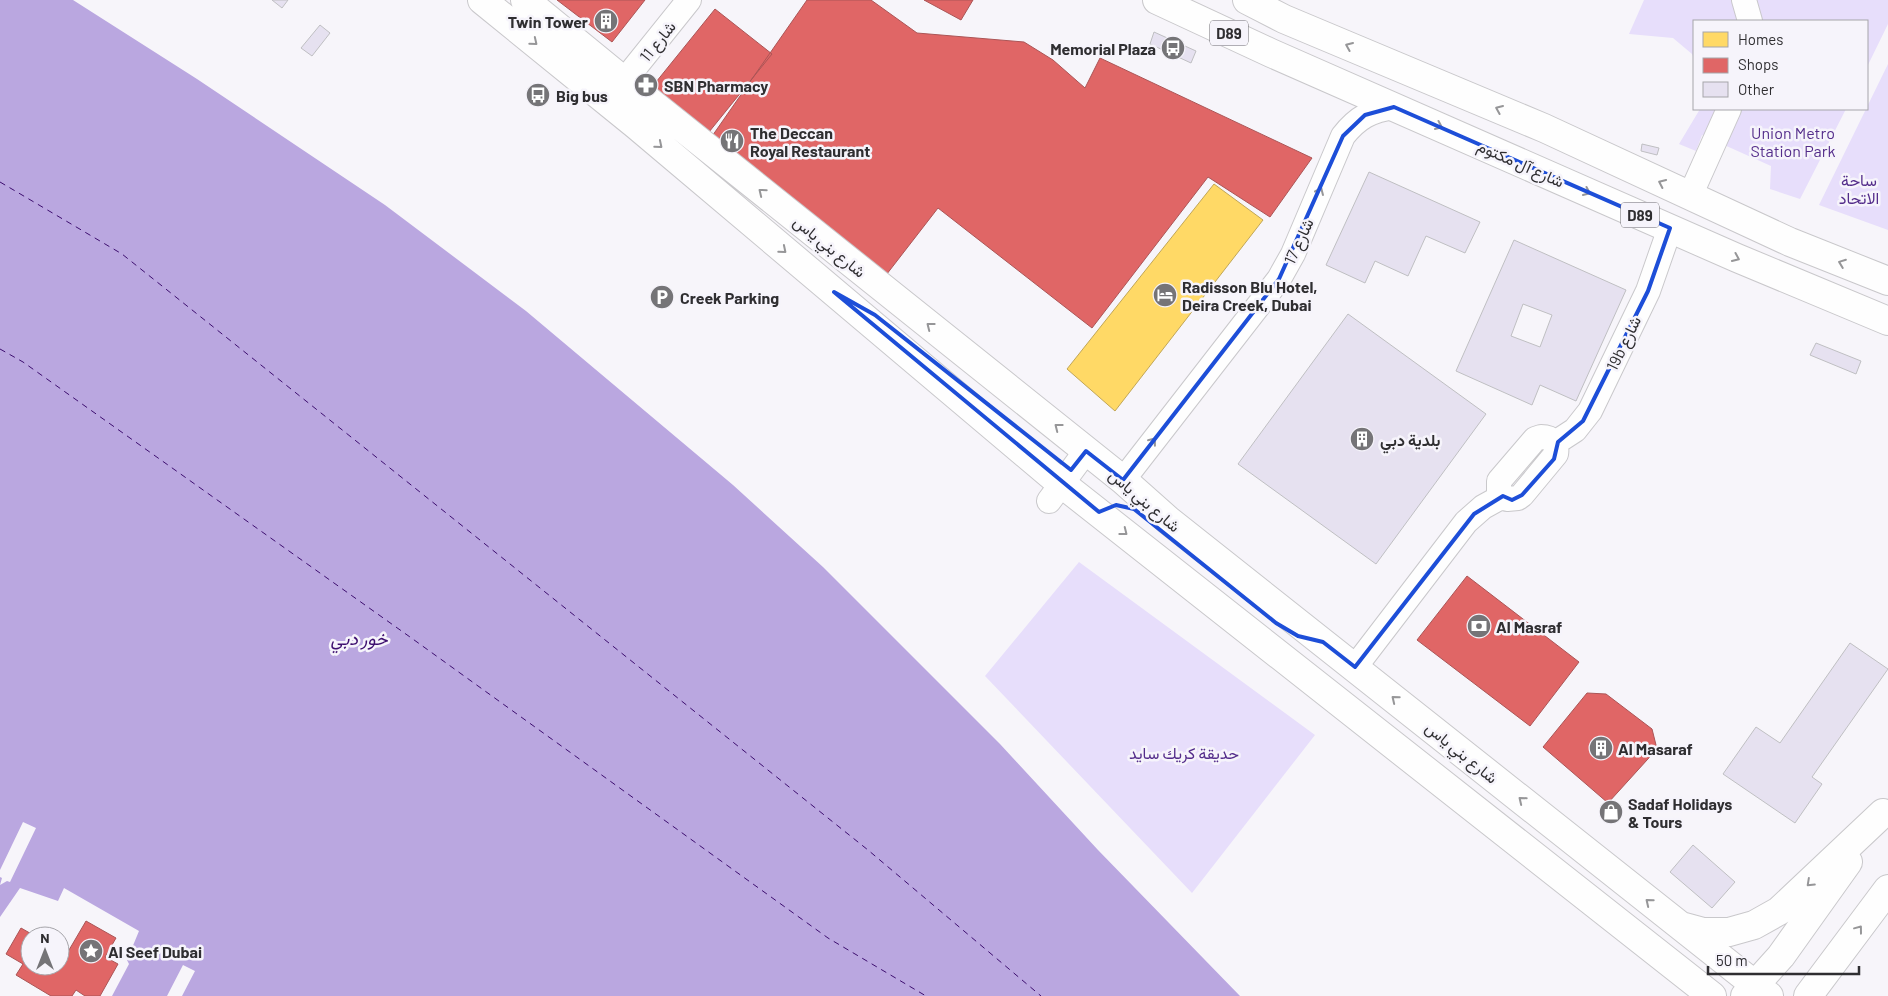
<svg xmlns="http://www.w3.org/2000/svg" width="1888" height="996" font-family="Barlow,Vazirmatn,sans-serif">
  <style>
    .green { fill: #e7defb }
    .water { fill: #baa7e0 }
    .pier { fill: #f7f5fa }
    .homes { fill: #ffd966; stroke: #c1a656 }
    .shops { fill: #e06666; stroke: #ab5556 }
    .lines { fill: none; stroke-linecap: round; stroke-linejoin: round }
    .ferry { stroke: #3d0e6f; stroke-width: 1; stroke-dasharray: 6 5; stroke-linecap: butt }
    .building { fill: #e6e1f0; stroke: #bfbfc2; fill-rule: evenodd }
    .street-casing { stroke: #c9c8cb; stroke-width: 26 }
    .secondary-casing { stroke: #c9c8cb; stroke-width: 30 }
    .primary-casing { stroke: #c9c8cb; stroke-width: 30 }
    .street { stroke: #fefefe; stroke-width: 24 }
    .secondary { stroke: #fefefe; stroke-width: 28 }
    .primary { stroke: #fefefe; stroke-width: 28 }
    .oneway { stroke: #969698 }
    .marked { fill: none; stroke: #1d4ed8; stroke-width: 4; stroke-linejoin: round }
    .labels { text-anchor: middle; dominant-baseline: central; stroke-width: 5; stroke-linejoin: round; paint-order: stroke }
    .shield { fill: #f6f4fb; stroke: #6b696e; stroke-width: 1 }
    .shield-label { font-size: 15px; font-weight: bold; fill: #2f2e31 }
    .poi-label { font-size: 16px; font-weight: bold; fill: #2f2e31; stroke: #f6f4fb; text-anchor: start }
    .street-label { font-size: 16px; fill: #2f2e31; stroke: #f6f4fb }
    .park-label { font-size: 16px; fill: #542d8b; stroke: #f6f4fb }
    .water-label { font-size: 18px; font-style: italic; fill: #3d0e6f; stroke: #f6f4fb }
  </style>
  <rect width="100%" height="100%" fill="#f7f5fa"/>
  <path class="green" d="M1644,0H1888V24L1867,67V21H1694V58L1692,54L1673,38L1629,34Z
    M1888,64V230L1819,205Z
    M1700,109H1846L1800,199L1770,189L1771,166L1702,135L1696,151L1679,144Z
    M1079,562L1315,735L1192,893L985,676Z"/>
  <path class="water" d="M0,0H73L197,79L385,205L526,311L733,485L823,567L1000,744L1098,850L1240,996H112L129,964L127,960L139,931L64,888L58,901L20,888L0,917Z"/>
  <path class="pier" d="M23,822L36,828L10,882L7,881L0,885L2,878L0,877V870Z
    M183,965L195,971L182,996H167Z"/>
  <path class="homes" d="M1214,184L1263,220L1115,411L1067,369Z"/>
  <path class="shops" d="M557,0H645L612,42Z
    M807,0H871L917,33L1024,42L1053,60L1085,88L1100,58L1312,158L1270,217L1208,177L1092,328L938,208L883,279L708,142Z
    M924,0H973L961,20Z
    M715,9L772,54L709,132L652,87Z
    M1467,576L1579,662L1530,726L1417,640Z
    M1587,693L1606,694L1652,729L1657,749L1608,803L1543,747Z
    M86,921L116,938L105,957L118,964L100,996H85L76,990L72,996H51L16,975L23,964L6,954L21,928L35,936H30V966H60V961L62,962Z"/>
  <g class="lines">
    <path class="ferry" d="M0,182L122,254L868,850L1041,996
      M0,349L23,362L410,637L828,938L926,996"/>
  </g>
  <path class="building" d="M272,0H288L282,8Z
    M320,25L330,33L312,56L301,48Z
    M1154,32L1196,51L1191,63L1150,44Z
    M1642,144L1659,148L1657,155L1641,151Z
    M1369,172L1480,222L1465,253L1426,236L1408,276L1375,261L1365,283L1326,265Z
    M1514,240L1626,290L1576,401L1540,385L1532,405L1456,371ZM1523,304L1552,315L1540,347L1511,336Z
    M1348,314L1486,414L1376,564L1238,464Z
    M1816,343L1861,361L1856,374L1810,355Z
    M1850,643L1888,669L1812,777L1822,784L1795,823L1723,774L1756,727L1780,743Z
    M1693,845L1735,882L1712,908L1670,872Z"/>
  <g class="lines">
    <g class="street-casing">
      <path id="street" d="M1744,0L1750,21
        M624,81L689,0
        M1690,196L1729,109
        M1541,437C1552,437 1558,443 1556,454L1522,495L1518,498L1507,499L1499,492V481L1535,439Z
        M1555,443L1575,430L1590,411L1648,291L1670,228
        M1123,480L1279,279L1293,254L1343,136C1357,118 1371,110 1394,107
        M1049,501L1086,451
        M1355,667L1466,522L1483,507L1503,496"/>
    </g>
    <g class="secondary-casing">
      <path id="secondary" d="M482,0L636,125L1052,476L1712,996
        M525,0L624,81L1123,480L1168,520L1769,996
        M1681,926L1703,932H1729L1754,925L1779,911L1883,813
        M1745,996L1781,956L1848,862
        M1808,996L1888,889"/>
    </g>
    <g class="primary-casing">
      <path id="primary" d="M1157,0L1271,53L1737,258L1888,321
        M1247,0L1284,19L1544,128L1790,242L1888,281"/>
    </g>
    <use href="#street" class="street"/>
    <use href="#secondary" class="secondary"/>
    <use href="#primary" class="primary"/>
  </g>
  <defs><path id="oneway-chevron" d="M-2-3.5L2.5 0L-2 3.5" fill="none" stroke-width="1.6" stroke-linecap="round" stroke-linejoin="round" transform="scale(1.25)"/></defs>
  <g class="oneway">
    <use href="#oneway-chevron" transform="translate(534 42) rotate(39)"/>
    <use href="#oneway-chevron" transform="translate(1349 46) rotate(-157)"/>
    <use href="#oneway-chevron" transform="translate(1499 109) rotate(-157)"/>
    <use href="#oneway-chevron" transform="translate(1439 126) rotate(24)"/>
    <use href="#oneway-chevron" transform="translate(659 145) rotate(40)"/>
    <use href="#oneway-chevron" transform="translate(1662 183) rotate(-155)"/>
    <use href="#oneway-chevron" transform="translate(1320 191) rotate(-66)"/>
    <use href="#oneway-chevron" transform="translate(762 192) rotate(-141)"/>
    <use href="#oneway-chevron" transform="translate(1587 192) rotate(24)"/>
    <use href="#oneway-chevron" transform="translate(783 250) rotate(40)"/>
    <use href="#oneway-chevron" transform="translate(1736 258) rotate(24)"/>
    <use href="#oneway-chevron" transform="translate(1842 263) rotate(-159)"/>
    <use href="#oneway-chevron" transform="translate(930 326) rotate(-142)"/>
    <use href="#oneway-chevron" transform="translate(1058 427) rotate(-142)"/>
    <use href="#oneway-chevron" transform="translate(1153 441) rotate(-52)"/>
    <use href="#oneway-chevron" transform="translate(1124 532) rotate(38)"/>
    <use href="#oneway-chevron" transform="translate(1395 699) rotate(-141)"/>
    <use href="#oneway-chevron" transform="translate(1522 800) rotate(-141)"/>
    <use href="#oneway-chevron" transform="translate(1810 883) rotate(137)"/>
    <use href="#oneway-chevron" transform="translate(1649 902) rotate(-141)"/>
    <use href="#oneway-chevron" transform="translate(1859 929) rotate(-53)"/>
  </g>
  <path class="marked" d="M1394,107L1670,228L1648,291L1583,421L1558,442L1554,459L1522,495L1512,500L1503,496L1474,514L1355,667L1323,642L1298,636L1276,623L1134,509L1116,505L1099,512L834,292L875,315L1071,470L1086,451L1123,480L1279,279L1343,136L1365,115Z"/>
  <defs>
    <g id="building-disc" transform="scale(1.25)"><circle r="9.5" fill="#757477" stroke="#f6f4fb"/><path d="M-4-6H4V6H1V3H-1V6H-4ZM-2.5-4.3h1.7v1.8h-1.7ZM.8-4.3h1.7v1.8H.8ZM-2.5-1h1.7V.8h-1.7ZM.8-1h1.7V.8H.8Z" fill="#fff"/></g>
    <g id="bus-disc" transform="scale(1.25)"><circle r="9.5" fill="#757477" stroke="#f6f4fb"/><path d="M-5-6H5V4H4V6H2V4H-2V6H-4V4H-5ZM-3.5-4V0h7V-4ZM-3.5 1.2v1.5H-2V1.2ZM2 1.2v1.5H3.5V1.2Z" fill="#fff"/></g>
    <g id="pharmacy-disc" transform="scale(1.25)"><circle r="9.5" fill="#757477" stroke="#f6f4fb"/><path d="M-2-6h4v4h4v4h-4v4h-4v-4h-4v-4h4Z" fill="#fff"/></g>
    <g id="restaurant-disc" transform="scale(1.25)"><circle r="9.5" fill="#757477" stroke="#f6f4fb"/><path d="M-5-6h1v4h1v-4h1v4h1v-4h1v5L-1.5 .5V6h-2V.5L-5-1ZM5-6V6H3V1.5H1.5Q1.5-4 5-6Z" fill="#fff"/></g>
    <g id="hotel-disc" transform="scale(1.25)"><circle r="9.5" fill="#757477" stroke="#f6f4fb"/><path d="M-6-4.5h1.5V1H6V5H4.5V3h-9V5H-6ZM-4 0a1.8 1.8 0 1 1 3.6 0ZM.5 0V-2.5h3Q6-2.5 6 0Z" fill="#fff"/></g>
    <g id="parking-disc" transform="scale(1.25)"><circle r="9.5" fill="#757477" stroke="#f6f4fb"/><path d="M-3.5-5.5H1a3.5 3.5 0 0 1 0 7H-1V5.5H-3.5ZM-1-3.4V-.6H.8a1.4 1.4 0 0 0 0-2.8Z" fill="#fff"/></g>
    <g id="bank-disc" transform="scale(1.25)"><circle r="9.5" fill="#757477" stroke="#f6f4fb"/><path d="M-6-4H6V4H-6ZM0-2.3a2.3 2.3 0 1 0 0 4.6a2.3 2.3 0 1 0 0-4.6Z" fill="#fff"/></g>
    <g id="shop-disc" transform="scale(1.25)"><circle r="9.5" fill="#757477" stroke="#f6f4fb"/><path d="M-5-2.5h2.3a2.7 3.5 0 0 1 5.4 0H5L5.5 6h-11ZM-1.5-2.5h3a1.5 2.3 0 0 0-3 0Z" fill="#fff"/></g>
    <g id="sight-disc" transform="scale(1.25)"><circle r="9.5" fill="#757477" stroke="#f6f4fb"/><path d="M0-6L1.8-2.2L6-1.7L2.9 1.2L3.7 5.4L0 3.3L-3.7 5.4L-2.9 1.2L-6-1.7L-1.8-2.2Z" fill="#fff"/></g>
  </defs>
  <g fill-rule="evenodd">
    <use href="#building-disc" x="606" y="21"/>
    <use href="#bus-disc" x="1173" y="48"/>
    <use href="#pharmacy-disc" x="646" y="85"/>
    <use href="#bus-disc" x="538" y="95"/>
    <use href="#restaurant-disc" x="732" y="141"/>
    <use href="#hotel-disc" x="1165" y="295"/>
    <use href="#parking-disc" x="662" y="297"/>
    <use href="#building-disc" x="1362" y="439"/>
    <use href="#bank-disc" x="1479" y="626"/>
    <use href="#building-disc" x="1601" y="748"/>
    <use href="#shop-disc" x="1611" y="812"/>
    <use href="#sight-disc" x="91" y="951"/>
  </g>
  <g class="labels">
    <g class="shield">
      <rect x="1210" y="20.5" width="38" height="25" rx="4"/>
      <rect x="1621" y="202.5" width="38" height="25" rx="4"/>
    </g>
    <g class="shield-label">
      <text x="1229" y="33">D89</text>
      <text x="1640" y="215">D89</text>
    </g>
    <g class="poi-label">
      <text x="588" y="21" text-anchor="end">Twin Tower</text>
      <text x="1156" y="48" text-anchor="end">Memorial Plaza</text>
      <text x="664" y="85">SBN Pharmacy</text>
      <text x="556" y="95">Big bus</text>
      <text x="750" y="132">The Deccan<tspan x="750" dy="18">Royal Restaurant</tspan></text>
      <text x="1182" y="286">Radisson Blu Hotel,<tspan x="1182" dy="18">Deira Creek, Dubai</tspan></text>
      <text x="680" y="297">Creek Parking</text>
      <text x="1380" y="439">بلدية دبي</text>
      <text x="1496" y="626">Al Masraf</text>
      <text x="1618" y="748">Al Masaraf</text>
      <text x="1628" y="803">Sadaf Holidays<tspan x="1628" dy="18">&amp; Tours</tspan></text>
      <text x="108" y="951">Al Seef Dubai</text>
    </g>
    <g class="street-label">
      <text transform="translate(657 41) rotate(-51)">شارع 11</text>
      <text transform="translate(1521 163) rotate(24)">شارع آل مكتوم</text>
      <text transform="translate(1298 241) rotate(-65)">شارع 17</text>
      <text transform="translate(830 246) rotate(39)">شارع بني ياس</text>
      <text transform="translate(1623 343) rotate(-64)">19b شارع</text>
      <text transform="translate(1145 500) rotate(40)">شارع بني ياس</text>
      <text transform="translate(1462 752) rotate(39)">شارع بني ياس</text>
    </g>
    <g class="park-label">
      <text x="1793" y="132">Union Metro<tspan x="1793" dy="18">Station Park</tspan></text>
      <text x="1859" y="179">ساحة<tspan x="1859" dy="18">الاتحاد</tspan></text>
      <text x="1184" y="752">حديقة كريك سايد</text>
    </g>
    <g class="water-label">
      <text x="359" y="638">خور دبي</text>
    </g>
  </g>
  <rect x="1693" y="20" width="175" height="90" fill="#f6f4fb" stroke="#a6a5aa"/>
  <rect x="1703" y="32" width="25" height="15" fill="#ffd966" stroke="#a6a5aa"/>
  <text x="1738" y="45" font-size="15" fill="#2f2e31">Homes</text>
  <rect x="1703" y="58" width="25" height="15" fill="#e06666" stroke="#a6a5aa"/>
  <text x="1738" y="70" font-size="15" fill="#2f2e31">Shops</text>
  <rect x="1703" y="82" width="25" height="15" fill="#e6e1f0" stroke="#a6a5aa"/>
  <text x="1738" y="95" font-size="15" fill="#2f2e31">Other</text>
  <g transform="translate(45 951)"><circle r="24" fill="#f6f4fb" stroke="#a6a5aa"/>
  <path d="M0-4L9 19L0 12L-9 19Z" fill="#757477"/>
  <text y="-8" font-size="14" font-weight="bold" text-anchor="middle" fill="#2f2e31">N</text>
  </g>
  <path d="M1708 966v8h151v-8" fill="none" stroke="#2f2e31" stroke-width="2.5"/>
  <text x="1716" y="966" font-size="15" fill="#2f2e31" stroke="#f6f4fb" stroke-width="4" paint-order="stroke">50 m</text>
</svg>
